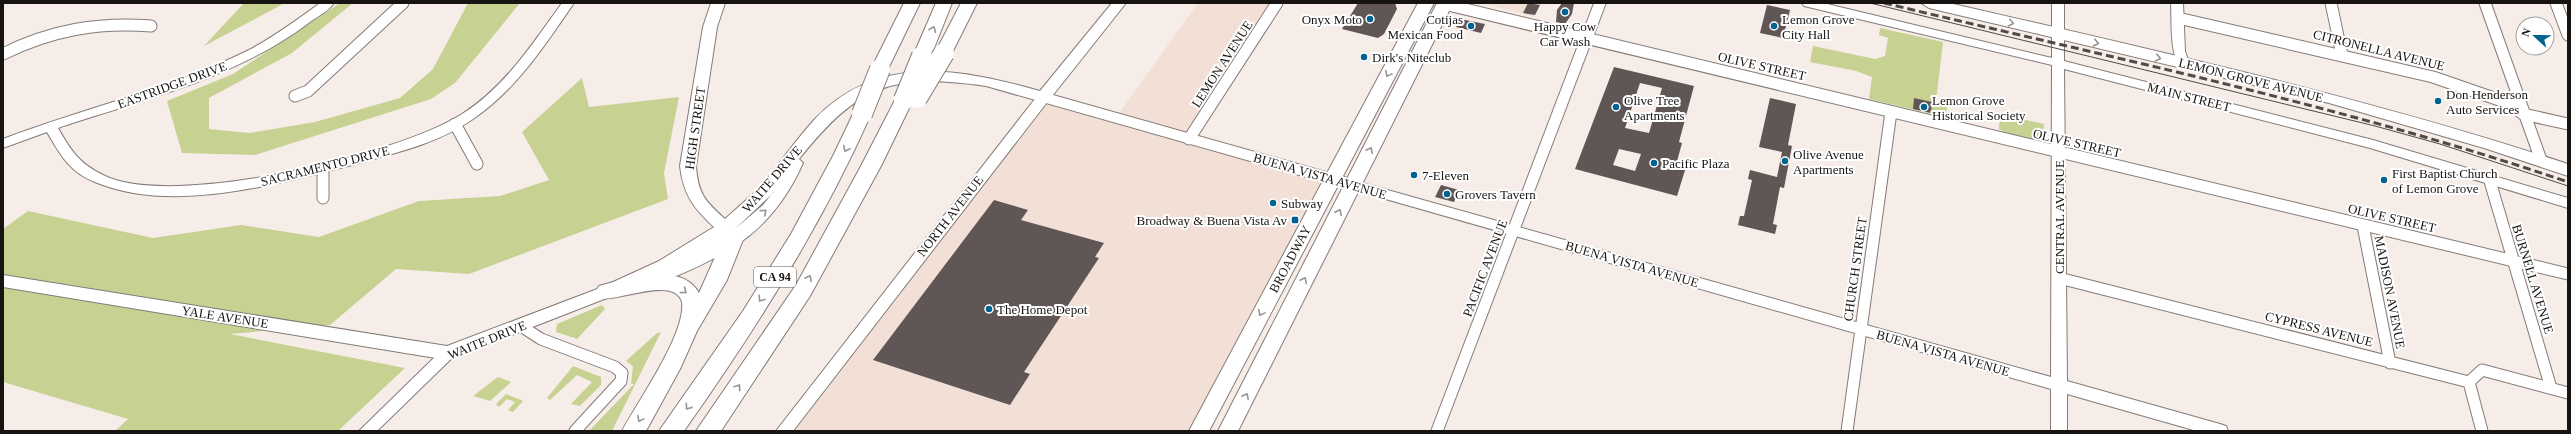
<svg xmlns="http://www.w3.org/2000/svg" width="2571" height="434" font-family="Georgia,serif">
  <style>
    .built { fill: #f2e0d7 }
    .green { fill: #c7d192 }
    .building { fill: #605656; fill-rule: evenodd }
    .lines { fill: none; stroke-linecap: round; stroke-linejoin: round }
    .minor-casing { stroke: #847b77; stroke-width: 13 }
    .tertiary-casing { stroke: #847b77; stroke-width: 2 }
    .secondary-casing { stroke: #847b77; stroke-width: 2 }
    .primary-casing { stroke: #847b77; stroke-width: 2 }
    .motorway-casing { stroke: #847b77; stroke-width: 2 }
    .minor { stroke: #fff; stroke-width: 11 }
    .tertiary { fill: #fff; fill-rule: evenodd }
    .secondary { fill: #fff; fill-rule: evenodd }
    .primary { fill: #fff; fill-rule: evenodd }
    .motorway { fill: #fff; fill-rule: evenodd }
    .tram { stroke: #4f4a47; stroke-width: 1 }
    .rail { stroke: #4f4a47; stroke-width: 3; stroke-dasharray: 8 4; stroke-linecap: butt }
    .motorway-bridge-casing { stroke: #847b77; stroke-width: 22; stroke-linecap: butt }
    .motorway-bridge { stroke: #fff; stroke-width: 20 }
    .oneway { stroke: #969594 }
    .poi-dot { fill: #016191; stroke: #fff; stroke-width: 1.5 }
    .labels { text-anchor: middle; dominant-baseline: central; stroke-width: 4; stroke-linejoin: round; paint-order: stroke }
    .shield { fill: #fff; stroke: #5c5a58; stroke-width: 1 }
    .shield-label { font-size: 12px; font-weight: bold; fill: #161311 }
    .poi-label { font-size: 13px; fill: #161311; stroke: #fff; text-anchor: start }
    .street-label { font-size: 13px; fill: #161311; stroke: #fff }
  </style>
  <rect width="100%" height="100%" fill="#f7ede8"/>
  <path class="built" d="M1198,3H1277L1188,136L1117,116Z
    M1483,3H1541L1534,17Z
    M1045,99L1328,180L1197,431H784Z"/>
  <path class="green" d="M244,3H285L204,46Z
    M340,3H353L292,53L209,98V129L250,133L315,122L400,98L433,69L468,3H520L455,83L431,99L255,155L182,153L167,101L233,74Z
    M1880,28L1943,42L1936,101L1947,104L1946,117L1869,99L1872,77L1856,71L1810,62L1813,46L1875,59L1885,56L1888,38L1879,35Z
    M582,78L589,107L679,97L664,173L668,199L469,274L396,269L330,325L230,334L405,368L338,431H115L128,419L3,382V229L28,211L153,238L241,225L319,237L419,201L500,196L549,180L522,132Z
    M2000,114L2044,124L2043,139C2028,143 2013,137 1999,129Z
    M602,305L605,309L577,339L556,332L557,324Z
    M661,332L612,431H589L634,384H631L633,366L626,361L657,333Z
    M573,366L601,377V385L580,406L571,404L592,382L577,375L550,400L547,398Z
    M498,377L511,382L490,401L473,396Z
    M506,394L523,401L513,412L508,410L515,402L507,399L499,407L496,404Z"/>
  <path class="building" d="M1358,3H1395L1397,9L1384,34L1378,38L1342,29Z
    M1528,3L1540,5L1535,15L1523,13Z
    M1562,3H1574L1572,14L1565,24L1556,22L1557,10Z
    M1767,5L1790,10L1783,38L1760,33Z
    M1460,19L1485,24L1481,33L1456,27Z
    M1614,67L1694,86L1679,142L1682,143L1676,165L1686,167L1677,196L1575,169ZM1640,83L1662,88L1649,133L1625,128ZM1619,149L1641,154L1635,171L1613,165Z
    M1770,98L1796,104L1788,145L1792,146L1784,188L1780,187L1773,224L1777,225L1775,234L1738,225L1740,216H1744L1752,180L1748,179L1750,170L1777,177L1782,152L1759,147Z
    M1914,98L1932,102L1931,113L1913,109Z
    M1441,185L1459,190L1454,202L1435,197Z
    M994,200L1028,210L1021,220L1104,243L1095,257L1099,258L1024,372L1030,374L1010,405L873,360Z"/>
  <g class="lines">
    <g class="minor-casing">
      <path id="minor" d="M2331,3L2342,55
        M2485,3L2541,160
        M2556,3L2568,35
        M1444,4L2568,274
        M2178,18L2433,77L2508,103L2523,114L2568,124
        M3,54C51,30 98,22 151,26
        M295,96L308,91L403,3
        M455,124L477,164
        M1189,139L1277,3
        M323,168V198
        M2489,178L2551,388
        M2363,226L2390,363
        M2059,278L2469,382
        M521,326L541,339L615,367L622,373L621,381L575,431
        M2469,382L2482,370L2568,393
        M2469,382L2482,431
        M1437,431L1600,3
        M1847,431L1891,112"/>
    </g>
    <g class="tertiary-casing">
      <path id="tertiary" d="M320,3H334C329,11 318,16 310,22C237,78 144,99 58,128C71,151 79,163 103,175C171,210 398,155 462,114C505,87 533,43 562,3H574C545,45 516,90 473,119C436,145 390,154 348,166C272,185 171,214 95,182C69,172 60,154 47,132L3,148V139C84,108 171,89 249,50C275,36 297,20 320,3Z
        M1802,3H1823L2052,58V3H2064V61L2373,140L2568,198V208L2370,148L2064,69L2067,381L2220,424L2226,426L2228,431H2197L2067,394V431H2051V389L1347,188L1345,185L1352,180L2051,377L2052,65L1804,6Z
        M2171,3H2183L2185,51L2189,63L2183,67C2169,63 2172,16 2171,3Z
        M1043,94L1048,95L1049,98L1048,101L793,431H776L1038,95Z
        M448,347L453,349L456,353L453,357L377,431H359L443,349Z"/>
    </g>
    <g class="secondary-casing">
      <path id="secondary" d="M711,3H725L717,27L696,166C698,194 705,201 725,219C738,207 752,196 763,184C780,163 796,140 814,120C878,52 961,69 1040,91L1112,3H1126L1053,95L1358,181L1360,185L1358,189L1352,190L986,86C892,73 859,84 799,159L803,163C774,228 733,253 669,279L663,281L655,276L612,296L448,360L3,287V275L447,346L600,288L659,261L714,227C694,209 683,194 680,166L703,27ZM775,190L763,205L735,229L773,193Z"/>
    </g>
    <g class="primary-casing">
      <path id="primary" d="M1418,3H1434L1209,431H1189Z
        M1437,3H1453L1238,431H1218Z
        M1921,3H1949C2157,51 2365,97 2568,164V176L2484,148L2329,103L1929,8Z"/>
    </g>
    <g class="motorway-casing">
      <path id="motorway" d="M904,3H920L886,73H874L871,69Z
        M936,3H952L931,56L928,60H916L913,56Z
        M961,3H977L950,57H938L935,53Z
        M904,94L910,96L913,100L881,166L810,296L721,431H696L796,285L861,166L895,100L898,96Z
        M862,108L869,110L871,114C821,227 755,330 684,431H659L743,311L791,234L833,156L853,114L855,110Z
        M734,230L741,232L744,237L727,280L697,331L680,369L646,431H622C638,401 686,334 682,302C674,275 616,303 599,298L595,292L599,286L606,284C632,278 682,262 699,293L724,237L727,232Z"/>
    </g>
    <use href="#minor" class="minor"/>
    <use href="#tertiary" class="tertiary"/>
    <use href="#secondary" class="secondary"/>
    <use href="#primary" class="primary"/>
    <use href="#motorway" class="motorway"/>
    <path class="tram" d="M1870,3L2375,126L2440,144L2568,186"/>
    <path class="rail" d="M1884,3C2113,58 2345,106 2568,182"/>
    <g class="motorway-bridge-casing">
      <path id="motorway-bridge" d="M917,98L944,53
        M904,100L922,56
        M862,114L880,69"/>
    </g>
    <use href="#motorway-bridge" class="motorway-bridge"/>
  </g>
  <defs><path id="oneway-chevron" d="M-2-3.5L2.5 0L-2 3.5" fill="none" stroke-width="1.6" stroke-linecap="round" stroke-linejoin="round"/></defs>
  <g class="oneway">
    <use href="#oneway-chevron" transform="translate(2011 23) rotate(13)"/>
    <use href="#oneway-chevron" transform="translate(933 29) rotate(-68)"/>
    <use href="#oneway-chevron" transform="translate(2096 43) rotate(13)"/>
    <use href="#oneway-chevron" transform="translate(2158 58) rotate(13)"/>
    <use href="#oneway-chevron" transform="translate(1388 74) rotate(118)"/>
    <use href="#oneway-chevron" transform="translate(846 149) rotate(117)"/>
    <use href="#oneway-chevron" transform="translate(1370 150) rotate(-63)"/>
    <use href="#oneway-chevron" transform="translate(764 212) rotate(-41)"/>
    <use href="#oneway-chevron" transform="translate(1339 212) rotate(-63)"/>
    <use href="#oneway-chevron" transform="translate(809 278) rotate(-61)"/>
    <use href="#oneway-chevron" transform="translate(1304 280) rotate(-63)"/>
    <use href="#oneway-chevron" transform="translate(684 291) rotate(37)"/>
    <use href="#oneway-chevron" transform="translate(761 299) rotate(123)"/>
    <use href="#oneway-chevron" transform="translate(1261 313) rotate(118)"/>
    <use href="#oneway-chevron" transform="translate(738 387) rotate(-56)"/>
    <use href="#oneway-chevron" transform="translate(1246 396) rotate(-63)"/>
    <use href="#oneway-chevron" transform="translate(688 407) rotate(125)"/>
    <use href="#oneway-chevron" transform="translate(640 419) rotate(118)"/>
  </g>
  <g class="poi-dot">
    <circle cx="1565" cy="12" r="4"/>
    <circle cx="1370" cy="19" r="4"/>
    <circle cx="1471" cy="26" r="4"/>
    <circle cx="1774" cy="26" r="4"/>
    <circle cx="1364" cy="57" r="4"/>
    <circle cx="2438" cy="101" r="4"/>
    <circle cx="1616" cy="107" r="4"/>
    <circle cx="1924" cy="107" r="4"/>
    <circle cx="1785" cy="161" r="4"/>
    <circle cx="1654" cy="163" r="4"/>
    <circle cx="1414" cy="175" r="4"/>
    <circle cx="2384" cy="180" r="4"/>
    <circle cx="1447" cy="194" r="4"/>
    <circle cx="1273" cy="203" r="4"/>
    <rect x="1291" y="216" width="8" height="8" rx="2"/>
    <circle cx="989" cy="309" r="4"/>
  </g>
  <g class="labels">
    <rect class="shield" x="754" y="267" width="42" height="20" rx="3"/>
    <g class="shield-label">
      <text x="775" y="277">CA 94</text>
    </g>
    <g class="poi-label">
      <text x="1362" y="19" text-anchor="end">Onyx Moto</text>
      <text x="1463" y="19" text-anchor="end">Cotijas<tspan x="1463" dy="15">Mexican Food</tspan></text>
      <text x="1782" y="19">Lemon Grove<tspan x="1782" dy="15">City Hall</tspan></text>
      <text x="1565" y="26" text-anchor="middle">Happy Cow<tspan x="1565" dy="15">Car Wash</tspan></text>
      <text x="1372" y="57">Dirk's Niteclub</text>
      <text x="2446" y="94">Don Henderson<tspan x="2446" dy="15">Auto Services</tspan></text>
      <text x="1624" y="100">Olive Tree<tspan x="1624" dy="15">Apartments</tspan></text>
      <text x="1932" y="100">Lemon Grove<tspan x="1932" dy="15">Historical Society</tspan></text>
      <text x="1793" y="154">Olive Avenue<tspan x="1793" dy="15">Apartments</tspan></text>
      <text x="1662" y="163">Pacific Plaza</text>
      <text x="2392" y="173">First Baptist Church<tspan x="2392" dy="15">of Lemon Grove</tspan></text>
      <text x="1422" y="175">7-Eleven</text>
      <text x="1455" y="194">Grovers Tavern</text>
      <text x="1281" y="203">Subway</text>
      <text x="1287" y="220" text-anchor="end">Broadway &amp; Buena Vista Av</text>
      <text x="997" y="309">The Home Depot</text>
    </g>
    <g class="street-label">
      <text transform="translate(2379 50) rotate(14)">CITRONELLA AVENUE</text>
      <text transform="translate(1222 64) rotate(-57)">LEMON AVENUE</text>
      <text transform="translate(1762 66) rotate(13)">OLIVE STREET</text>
      <text transform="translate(2251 80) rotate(14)">LEMON GROVE AVENUE</text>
      <text transform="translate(172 85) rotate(-20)">EASTRIDGE DRIVE</text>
      <text transform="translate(2189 97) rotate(14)">MAIN STREET</text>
      <text transform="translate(695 128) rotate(-82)">HIGH STREET</text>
      <text transform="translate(2077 143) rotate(13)">OLIVE STREET</text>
      <text transform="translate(325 166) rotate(-14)">SACRAMENTO DRIVE</text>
      <text transform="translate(1320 176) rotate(16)">BUENA VISTA AVENUE</text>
      <text transform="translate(772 179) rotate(-49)">WAITE DRIVE</text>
      <text transform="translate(950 216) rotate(-52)">NORTH AVENUE</text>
      <text transform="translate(2059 217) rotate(-90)">CENTRAL AVENUE</text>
      <text transform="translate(2392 218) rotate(13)">OLIVE STREET</text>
      <text transform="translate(1290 259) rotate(-62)">BROADWAY</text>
      <text transform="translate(1632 264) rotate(16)">BUENA VISTA AVENUE</text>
      <text transform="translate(1485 268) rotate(-69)">PACIFIC AVENUE</text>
      <text transform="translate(1855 269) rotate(-82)">CHURCH STREET</text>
      <text transform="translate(2533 279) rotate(73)">BURNELL AVENUE</text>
      <text transform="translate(2390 292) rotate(79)">MADISON AVENUE</text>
      <text transform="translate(225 317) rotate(9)">YALE AVENUE</text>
      <text transform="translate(2319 329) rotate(14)">CYPRESS AVENUE</text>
      <text transform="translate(487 340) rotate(-22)">WAITE DRIVE</text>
      <text transform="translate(1943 353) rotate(16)">BUENA VISTA AVENUE</text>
    </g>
  </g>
  <rect width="2571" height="434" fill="none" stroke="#161311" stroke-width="8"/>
  <g transform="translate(2535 36) rotate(292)"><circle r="19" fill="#ffffff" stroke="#a2a1a0"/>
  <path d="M0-3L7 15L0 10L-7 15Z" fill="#016191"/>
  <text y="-6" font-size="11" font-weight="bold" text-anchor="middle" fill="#161311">N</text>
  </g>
</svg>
